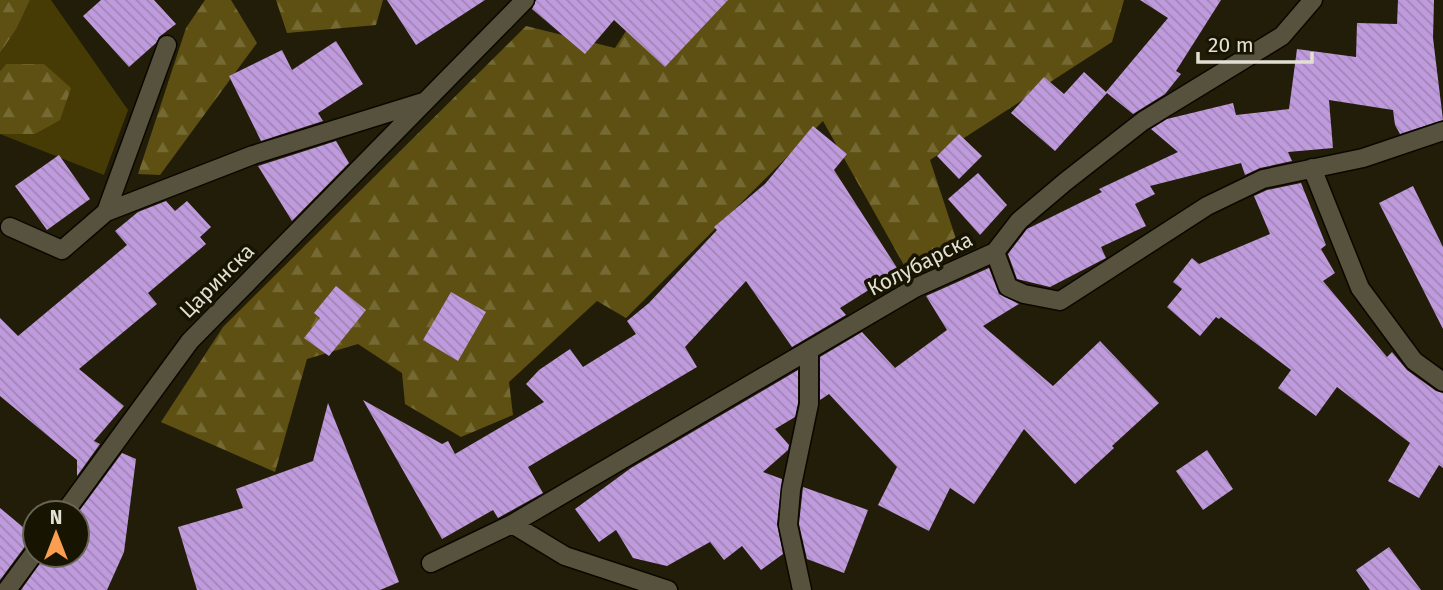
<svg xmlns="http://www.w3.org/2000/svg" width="1443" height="590" font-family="'Fira Sans',sans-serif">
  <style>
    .green { fill: #463b05 }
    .forest { fill: url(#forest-firs) }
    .building { fill: url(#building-back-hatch) }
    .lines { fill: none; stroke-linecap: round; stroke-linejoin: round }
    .street-casing { stroke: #0b0700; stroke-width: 21 }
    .street { stroke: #57523d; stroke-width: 18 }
    .labels { text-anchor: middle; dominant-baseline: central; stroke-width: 7; stroke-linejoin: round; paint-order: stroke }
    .street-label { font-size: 21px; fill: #e2dfd3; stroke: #181402 }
  </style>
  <defs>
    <pattern id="forest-firs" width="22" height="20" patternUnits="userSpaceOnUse" patternTransform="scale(1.75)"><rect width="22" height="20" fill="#5e5012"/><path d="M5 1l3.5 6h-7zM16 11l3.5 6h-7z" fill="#756934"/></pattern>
    <pattern id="building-back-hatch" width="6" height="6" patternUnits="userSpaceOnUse" patternTransform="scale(1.75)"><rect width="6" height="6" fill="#bf9bdd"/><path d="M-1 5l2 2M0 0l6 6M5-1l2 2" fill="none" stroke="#a085b6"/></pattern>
  </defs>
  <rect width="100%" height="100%" fill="#221d09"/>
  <path class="green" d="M30,0H51L128,110L104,175L0,134L6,64L0,71V53L17,28Z"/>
  <path class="forest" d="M0,0H30L17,28L0,53Z
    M205,0H231L257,43L160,175L138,174L186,28Z
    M276,0H383L376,25L287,33Z
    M646,0H1124L1112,42L930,160L960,251L909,274L823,121L626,318L597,301L509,382L513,415L461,437L405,404L402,373L358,344L307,359L275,472L161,422L223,327L526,26L615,48Z
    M6,64H44L71,88L60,120L35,134H0V71Z"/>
  <path class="building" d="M101,0H154L176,24L159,37L156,43L129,67L83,16Z
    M387,0H485L416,45Z
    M536,0H728L665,67L614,20L585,54L532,9Z
    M1140,0H1221L1176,71L1181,74L1165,94L1133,114L1107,93L1055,151L1011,113L1044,77L1064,94L1084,72L1106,92L1168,18Z
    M1398,0H1434L1433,38L1443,120L1400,134L1395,125L1393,110L1329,100L1333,148L1288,152L1292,161L1260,168L1245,175L1241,163L1150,186L1155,194L1135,204L1146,226L1101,247L1106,258L1050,287L1017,279L1008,254L1027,229L1102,192L1099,189L1178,152L1151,129L1167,119L1233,103L1236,115L1289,109L1297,49L1356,57L1357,23L1397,24Z
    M336,41L363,84L318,113L323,121L261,141L229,76L282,50L292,70Z
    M813,126L847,154L834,170L899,271L840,308L846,315L792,347L746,281L685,347L697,367L528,467L543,493L498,518L493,510L442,539L363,400L442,444L448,441L455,454L544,402L526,384L539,370L570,349L583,367L636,334L627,321L649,303L717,230L714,227L765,184Z
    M959,134L982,156L959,179L937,156Z
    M336,141L349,163L292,221L258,166Z
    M59,155L90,199L47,230L15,186Z
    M978,173L1007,205L980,235L948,199Z
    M1301,183L1326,245L1321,249L1335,273L1323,281L1387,357L1392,352L1407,370L1436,391L1443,393V468L1439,465L1419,498L1388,481L1410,443L1337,387L1316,416L1278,388L1291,370L1221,317L1219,319L1216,317L1200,336L1167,307L1182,289L1173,282L1192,258L1199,264L1270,234L1254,196L1267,190Z
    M1413,186L1443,247V329L1379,203Z
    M166,201L175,211L187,201L211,227L200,237L206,244L148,293L157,304L79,369L124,406L94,441L100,444L77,476V460L0,396V318L18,336L127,245L115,231L138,212Z
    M989,268L999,294L1019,304L983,326L1053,386L1100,341L1159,403L1112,446L1114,448L1075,484L1024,429L974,504L950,488L929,531L878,505L897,467L829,394L820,400V357L862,332L895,368L947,330L926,296Z
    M336,286L366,310L329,356L304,338L320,318L314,313Z
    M451,292L486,312L458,361L423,340Z
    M798,370V403L795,417L775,429L789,445L788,450L763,472L782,479L777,524L783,554L761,570L742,546L724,560L710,542L667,566L633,558L616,530L599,542L575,509L631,468Z
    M328,403L399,582L380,590H197L178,527L243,508L236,489L313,461Z
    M1207,450L1233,489L1203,510L1176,471Z
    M122,453L136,459L124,552L107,590H21L46,555H77V514Z
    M803,487L868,510L844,573L807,559L799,524Z
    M0,508L35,537V541L26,545L0,580Z
    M1389,547L1421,590H1370L1356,570Z"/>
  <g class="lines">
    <g class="street-casing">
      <path id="street" d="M1312,168L1360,288L1414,361L1443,382
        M106,212L167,45
        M10,227L62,250L106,212L253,155L423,102
        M995,252L1008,287L1024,294L1060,301L1207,206L1263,179L1363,158L1443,131
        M64,513L190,341L525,0
        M512,524L565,556L668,590
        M431,563L512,524L915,288L995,252L1019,221L1065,182L1143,121L1282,36L1313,0
        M7,590L35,552
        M802,590L788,525L791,490L809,404V352"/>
    </g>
    <use href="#street" class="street"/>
  </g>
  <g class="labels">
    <g class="street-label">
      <text transform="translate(920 264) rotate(-27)">Колубарска</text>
      <text transform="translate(217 281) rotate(-45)">Царинска</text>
    </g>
  </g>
  <g transform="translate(56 534)"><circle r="33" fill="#181402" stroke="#696556" stroke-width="2"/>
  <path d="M0-5L12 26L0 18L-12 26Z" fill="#fb9e51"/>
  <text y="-10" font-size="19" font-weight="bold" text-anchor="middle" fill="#e2dfd3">N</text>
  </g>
  <path d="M1198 52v10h114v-10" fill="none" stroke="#e2dfd3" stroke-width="3.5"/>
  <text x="1208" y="52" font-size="21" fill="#e2dfd3" stroke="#181402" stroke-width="5" paint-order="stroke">20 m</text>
</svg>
